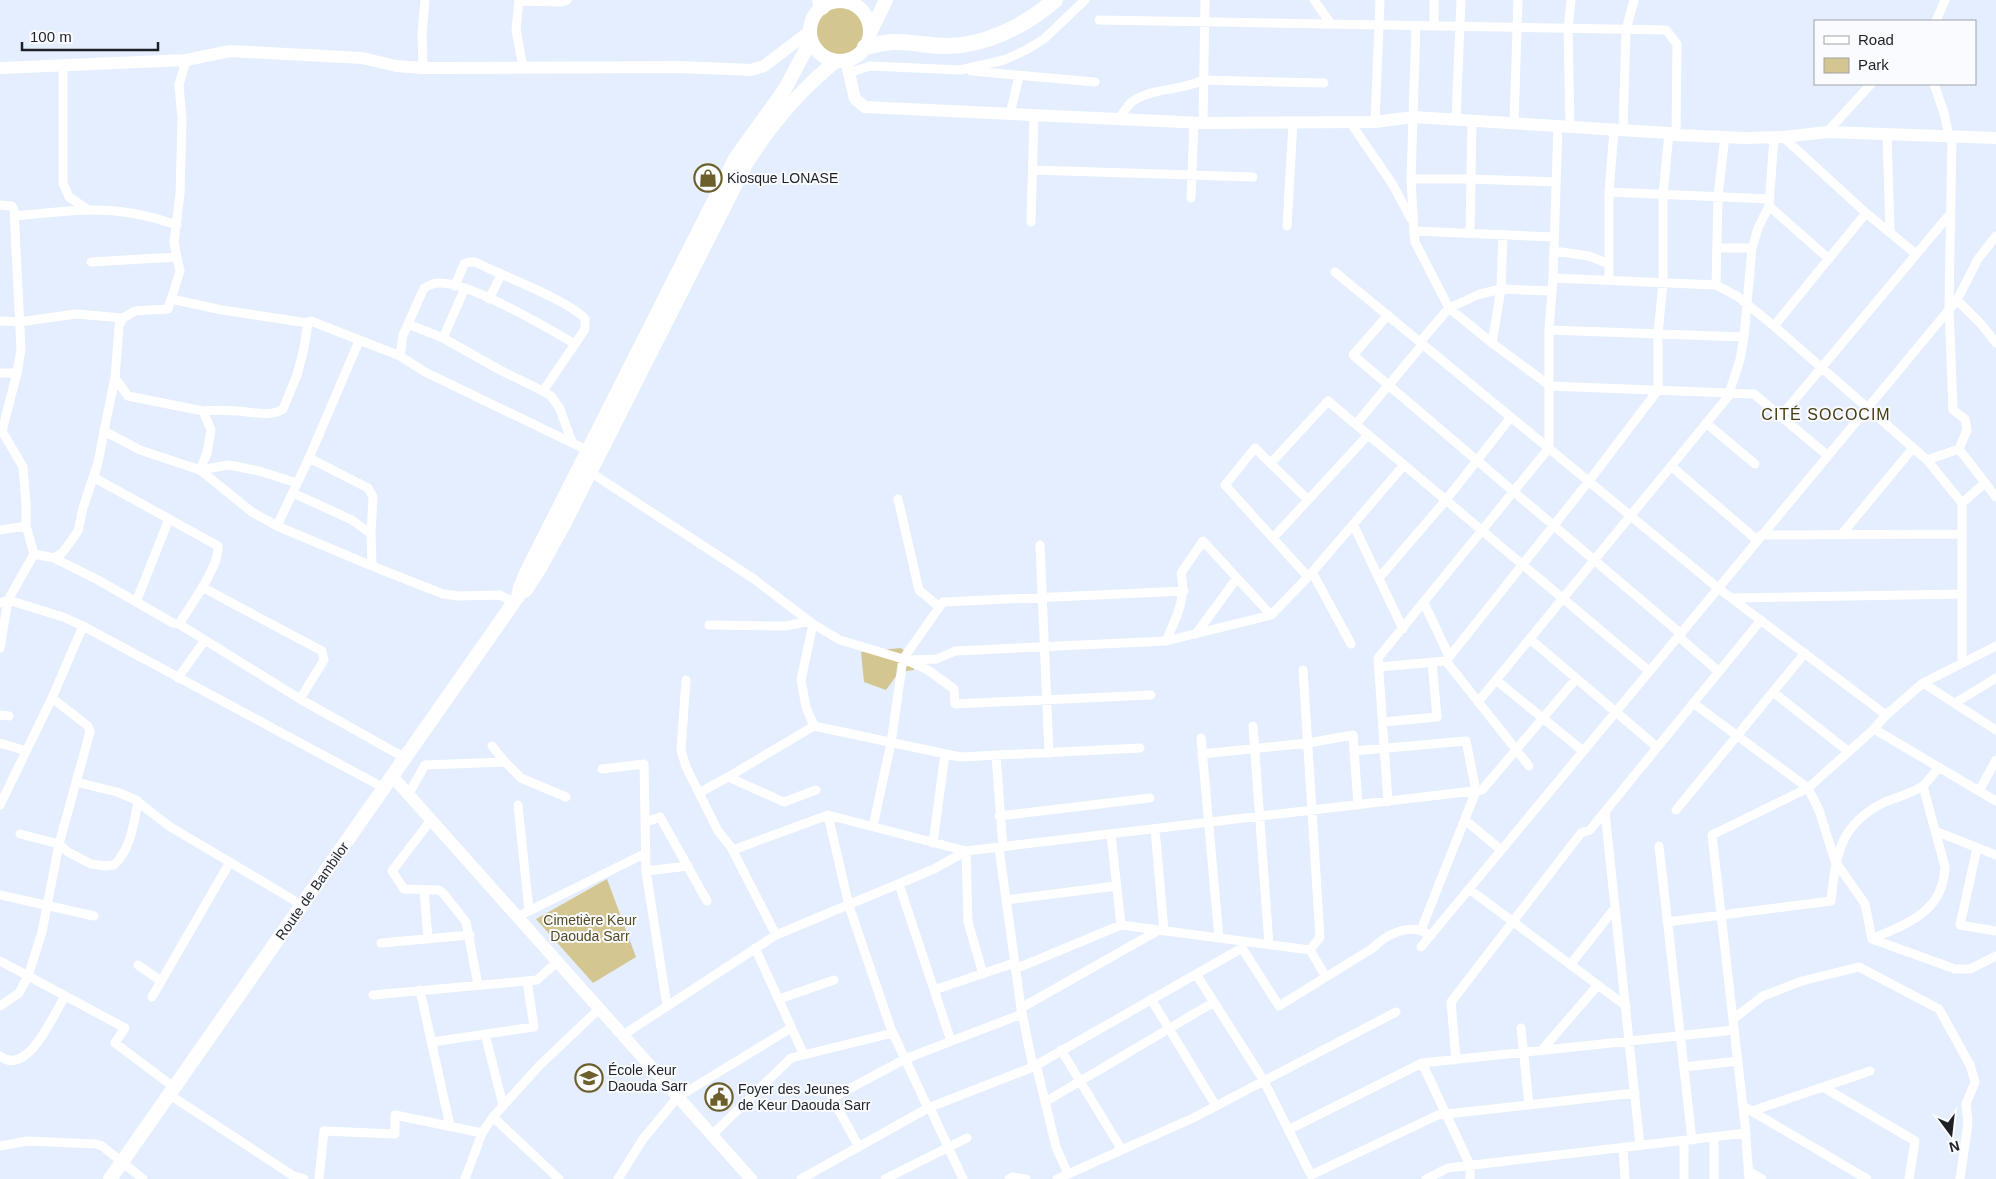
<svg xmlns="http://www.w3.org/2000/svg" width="1996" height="1179" font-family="Arial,sans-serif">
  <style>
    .green { fill: #d4c690 }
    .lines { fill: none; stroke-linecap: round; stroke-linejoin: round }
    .street { stroke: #fff; stroke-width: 9 }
    .secondary { stroke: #fff; stroke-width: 12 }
    .primary { stroke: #fff; stroke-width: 14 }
    .highway { stroke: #fff; stroke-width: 16 }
    .labels { text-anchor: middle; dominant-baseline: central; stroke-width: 4; stroke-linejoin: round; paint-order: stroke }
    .poi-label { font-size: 14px; fill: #1d2026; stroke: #f9fbfe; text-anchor: start }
    .street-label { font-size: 14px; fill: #1d2026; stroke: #f9fbfe }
    .park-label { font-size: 14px; fill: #544a23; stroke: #f9fbfe }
    .quarter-label { font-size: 16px; letter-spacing: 1px; fill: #463b12; stroke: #f9fbfe }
  </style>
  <rect width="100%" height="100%" fill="#e4eeff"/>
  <path class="green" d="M814 30a26 26 0 1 1 52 0a26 26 0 1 1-52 0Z
    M901,648L913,658L914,670L899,672L886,690L864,682L861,652Z
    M607,879L636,957L593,983L536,919Z"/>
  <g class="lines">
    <path class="street" d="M519,0L516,30L523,67
      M1314,0L1331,24
      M519,1L561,2L567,0
      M1099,20L1666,30L1677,44L1676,135
      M1936,21L1945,0
      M1434,26V0
      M63,65V183L69,197L87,209
      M423,68L422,34L425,0
      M971,71L1095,82
      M848,73L870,66L960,70L1004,60L1026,50L1044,39L1085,0
      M1934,84L1944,113L1949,136
      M1010,114L1019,76
      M1118,119C1123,114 1127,105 1133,101C1155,87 1181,91 1203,80L1324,83
      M1456,119L1461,0
      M1350,122L1393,185L1411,219
      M1375,122L1380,0
      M1203,123L1205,0
      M1514,123L1518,0
      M1570,127L1568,29L1571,0
      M1623,130L1626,30L1634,0
      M1827,132L1871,84
      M1887,134L1890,231
      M1774,137L1769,206L1829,259
      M1783,137L1866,213L1916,254
      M1033,170L1253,177
      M1411,179H1471L1556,182
      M1609,192L1770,199
      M1191,198L1194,123
      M0,205L12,206L14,210L21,349L17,373L2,431L23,467L26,504V526L34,554L8,600L0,648
      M15,216C51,213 88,207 124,212C142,214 159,219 177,225
      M1031,222L1034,116
      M1287,226L1293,123
      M1414,231L1411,179L1416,25
      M1470,233L1472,120
      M1554,237L1414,231L1415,242L1449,308L1492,343L1550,386L1754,394L1827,455
      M1717,248H1752
      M1554,251L1589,256L1609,264
      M91,262L177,257
      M1335,272L1718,588L1886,715
      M1553,278L1716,285L1737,296L1774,326L1927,460L1962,503V663
      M1609,280V192L1614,130
      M1716,285L1718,196L1725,136
      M455,286L464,264L469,262H475C500,275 571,301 585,319V329L575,344
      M171,299L222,310L308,323
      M489,299L501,275
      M1957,300L1981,324L1996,343
      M1388,315L1353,355L1680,633
      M0,321L19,322L76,314L123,318
      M408,324L424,288C429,285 433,283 439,283C468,281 548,328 575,344L543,391
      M1774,326L1866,213
      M1549,330L1744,337L1740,360L1729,393
      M1744,337L1752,248L1758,228L1769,206
      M443,338L465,288
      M1420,342L1449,308L1480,294L1501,289L1552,291
      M1492,343L1501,289L1503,234
      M400,356L403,335L408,324L443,338L500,370L543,391L551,396L559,407L572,442
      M0,373H17
      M115,378L128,396L203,411L211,430L207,453L200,470
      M203,411C214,410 224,410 235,411C250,411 269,418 283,409L297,375L304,348L308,323L311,321L400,356L425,372L589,451
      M1781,416L1950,214
      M1706,423L1755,464
      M1356,424L1423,344
      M104,431L115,378L119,326L123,318L135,311L168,309L180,271L174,243L180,194L182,120L179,85L186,60
      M1959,449L1996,497
      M309,458L368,488L373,497L371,534
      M1927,460L1959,449L1967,430L1965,419L1953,410L1949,307L1952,136
      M1271,463L1328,401L1649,671
      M1671,466L1757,540
      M200,470L229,465L259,471L297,483
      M590,472L754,579L813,624L840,640L903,659L928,670L954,689L955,704L1151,695
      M293,493L352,520L371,534L372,566
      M898,499L919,590L939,607
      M1308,500L1255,448L1225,485L1308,577
      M1962,503L1985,483
      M1353,524L1403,629
      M277,526L309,458L359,341
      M0,530L26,526
      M1761,535L1962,534
      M1841,535L1913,448
      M1273,538L1368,435
      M1040,545L1049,753
      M34,554L54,558L63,552L78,531L83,508L98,463L104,431L140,450L200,470L252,512L277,526L372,566L443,594L458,596L500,595L514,602
      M54,558L98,580L173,623L179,624C190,606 220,566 218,546L93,477
      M1312,572L1351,644
      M1379,578L1446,500L1511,417
      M202,587L322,651L324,660L300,699L405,758
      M1732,598L1962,594
      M136,602L169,519
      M0,603L8,600L63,617L83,626L384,788
      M1424,603L1449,656
      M179,624L300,699
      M813,624L801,680L806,707L814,726
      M709,625L786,626L810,621
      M1196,634L1237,578
      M1678,636L1719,672
      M1530,639L1657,747
      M1166,641C1176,618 1187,598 1181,573L1203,541L1271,615
      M909,660L937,659L955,651L1166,641L1271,615L1308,577L1404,465
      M1446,661L1589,481L1658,390V334L1663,283V194L1669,133
      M1446,661L1529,766
      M1379,667L1446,661
      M1303,670L1320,937L1310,950
      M178,678L205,640
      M686,680L681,750L686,767L718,831L731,847L776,935
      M1496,680L1583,751
      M1923,683L1996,730
      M1773,692L1849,752
      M1478,702L1731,393
      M1693,703L1808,788L1819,810L1835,861L1865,904L1872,939
      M1955,703L1996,678
      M0,715L9,716
      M1383,722L1437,717L1432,662
      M1253,726L1269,945
      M1874,729L1996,801
      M1201,738L1219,938
      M0,743L26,751
      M492,746L505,762L521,778L566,797
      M1354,751L1466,741L1476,791L1421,930
      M1202,754L1308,743L1353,735L1358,805
      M996,756L1003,847
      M602,769L644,764L646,871L667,1006
      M728,777L784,802L816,790
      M76,782L117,792L134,799L169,826L302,905
      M1979,791L1996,760
      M699,793L728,777L814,726L960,757L1140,748
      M408,795L425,765L505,762
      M1388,802L1378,658L1549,448V330L1553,278L1558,126
      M0,805L52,698L83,626
      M518,805L529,911
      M1676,810L1805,653
      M1605,812L1640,1146
      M828,815L849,906L891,1029L928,1108
      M999,816L1150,798
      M431,820L392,871L404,889L439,890L443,893L466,922L478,985
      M1465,820L1501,850
      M646,822L660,817L707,901
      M873,826L891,743L903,659L943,602L1184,591
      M1155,829L1164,931
      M1935,831L1996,855
      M20,834L59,844L68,852L91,864L106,866L114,865C131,849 134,823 138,801
      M1111,834L1121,925
      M933,843L945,754
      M1659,846L1692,1140
      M999,848L1021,1008L1033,1067
      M1977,848L1960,925L1996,931
      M733,850L828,815L966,851L1482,790L1576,679
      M966,851L968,922L983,974
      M646,871L688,866
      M899,884L951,1041
      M1469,889L1626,1006
      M424,890L428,939
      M0,895L94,916
      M1006,900L1116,886
      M517,917L646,853
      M1667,922L1831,901C1836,855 1839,824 1885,802C1897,797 1914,793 1924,785C1929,780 1934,773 1939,767
      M1872,939C1907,923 1943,913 1945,867L1923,786
      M1872,939L1955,969H1970L1996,956
      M381,943L470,935
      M1243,943L1242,948L1279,1006L1373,948C1385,935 1409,923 1426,933
      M1421,947L1957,300L1978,259L1996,236
      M755,948L804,1055
      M1310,950L1326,977
      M0,961L125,1028L115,1043L175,1088
      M138,965L161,981
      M1570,965L1615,908
      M1015,969L1121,925L1310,950
      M1196,974L1264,1081L1311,1175L1438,1115L1635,1093
      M420,990L450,1126
      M934,990L1014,963
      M373,995L537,980L557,962
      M152,997L230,862
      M779,999L834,980
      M1151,999L1216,1106
      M0,1006L19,993L28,976L42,932L59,844L90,732L88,726L52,698
      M1021,1008L1159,930
      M1733,1019L1763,996L1802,981L1859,967L1939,1009L1970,1065L1975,1082L1966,1104L1968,1123L1960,1179
      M1521,1028L1529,1105
      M485,1034L503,1105
      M623,1035L776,935L934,869L966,851
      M432,1042L534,1027L527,981
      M1061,1050L1122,1150
      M1541,1051L1598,985
      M0,1056C27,1078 54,1014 65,996
      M1456,1060L1451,1002L1581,833L1590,830L1761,620
      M1422,1063L1470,1165V1179
      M1036,1064L1056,1147L1068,1174
      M1684,1067L1738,1061
      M1823,1087L1915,1141L1909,1179
      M170,1095L292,1175L304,1179
      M1045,1102L1214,1002
      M1743,1106L1867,1179
      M930,1108L963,1179
      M1752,1111L1870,1071
      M493,1117L559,1179
      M1288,1130L1422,1063L1734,1030
      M712,1135L791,1058L893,1033
      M1684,1141V1179
      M0,1146L27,1141L96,1144L102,1146L143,1179
      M859,1147L832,1098L905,1059L1022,1014
      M1623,1147L1625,1179
      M1748,1171L1762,1179
      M319,1179L324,1131L395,1134V1115L482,1133
      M465,1179L482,1133L493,1117L539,1066L599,1009
      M618,1179L643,1139L678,1097L791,1028
      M801,1179L928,1108L1033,1067L1242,948
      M885,1179L967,1138
      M1009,1179L1012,1177L1026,1179
      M1057,1179L1193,1118L1396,1012
      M1426,1179L1448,1168L1746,1133
      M1714,1179V1137
      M1749,1179L1745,1125L1712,835L1808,788L1874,729L1886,715L1923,683L1996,646"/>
    <path class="secondary" d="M846,60L855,99L865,107L1203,123L1375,122L1413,117L1669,133L1676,135L1746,138L1783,137L1827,132L1996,138
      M0,68L186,60L230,51L362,58L396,66L423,68L679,67L751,70L764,66L810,31
      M392,776L751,1179"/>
    <path class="primary" d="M810 31a30 30 0 1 1 60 0a30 30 0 1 1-60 0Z
      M870,33L886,0
      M525,591L540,568L563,526L746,164C771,124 800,90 836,61
      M518,597L520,587L527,571L736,157L785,89L811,40
      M110,1179L514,602"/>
    <path class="highway" d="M820,0L822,7
      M865,47C875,45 885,42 895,42C912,42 929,46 946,46C985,46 1025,26 1055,0"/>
  </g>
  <defs>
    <g id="shop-ring" transform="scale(1.4375)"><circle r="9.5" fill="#f9fbfe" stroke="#6c5f2c" stroke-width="1.5"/><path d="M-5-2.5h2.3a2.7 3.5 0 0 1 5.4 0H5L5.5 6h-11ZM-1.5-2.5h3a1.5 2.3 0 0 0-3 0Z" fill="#6c5f2c"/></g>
    <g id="school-ring" transform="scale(1.4375)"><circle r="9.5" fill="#f9fbfe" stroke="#6c5f2c" stroke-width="1.5"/><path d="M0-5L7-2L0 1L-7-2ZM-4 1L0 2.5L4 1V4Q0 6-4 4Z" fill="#6c5f2c"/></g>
    <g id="civic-ring" transform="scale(1.4375)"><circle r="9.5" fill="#f9fbfe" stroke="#6c5f2c" stroke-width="1.5"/><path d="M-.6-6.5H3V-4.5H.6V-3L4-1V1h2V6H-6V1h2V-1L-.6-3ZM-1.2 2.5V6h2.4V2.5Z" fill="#6c5f2c"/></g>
  </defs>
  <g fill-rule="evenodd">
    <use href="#shop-ring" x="708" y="178"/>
    <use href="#school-ring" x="589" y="1078"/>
    <use href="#civic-ring" x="719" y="1097"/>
  </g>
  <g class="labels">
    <g class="poi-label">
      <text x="727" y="178">Kiosque LONASE</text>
      <text x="608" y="1070">École Keur<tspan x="608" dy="16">Daouda Sarr</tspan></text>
      <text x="738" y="1089">Foyer des Jeunes<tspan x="738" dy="16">de Keur Daouda Sarr</tspan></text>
    </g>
    <g class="street-label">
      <text transform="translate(312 891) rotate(-55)">Route de Bambilor</text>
    </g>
    <g class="park-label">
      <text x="590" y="920">Cimetière Keur<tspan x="590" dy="16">Daouda Sarr</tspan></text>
    </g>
    <g class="quarter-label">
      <text x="1826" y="414">CITÉ SOCOCIM</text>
    </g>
  </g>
  <rect x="1814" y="20" width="162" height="65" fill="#f9fbfe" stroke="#a1a3a8"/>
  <rect x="1824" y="36" width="25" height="8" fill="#ffffff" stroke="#a1a3a8"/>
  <text x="1858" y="45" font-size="15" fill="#1d2026">Road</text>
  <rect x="1824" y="58" width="25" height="15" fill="#d4c690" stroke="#a1a3a8"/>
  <text x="1858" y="70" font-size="15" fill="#1d2026">Park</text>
  <g transform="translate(1951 1134) rotate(165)" stroke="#f9fbfe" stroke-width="4" paint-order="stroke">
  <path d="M0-4L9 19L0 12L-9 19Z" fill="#1d2026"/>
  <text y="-8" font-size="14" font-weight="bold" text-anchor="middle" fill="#1d2026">N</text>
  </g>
  <path d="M22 42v8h136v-8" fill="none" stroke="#1d2026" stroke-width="2.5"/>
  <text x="30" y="42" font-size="15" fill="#1d2026" stroke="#f9fbfe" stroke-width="4" paint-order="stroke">100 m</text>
</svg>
